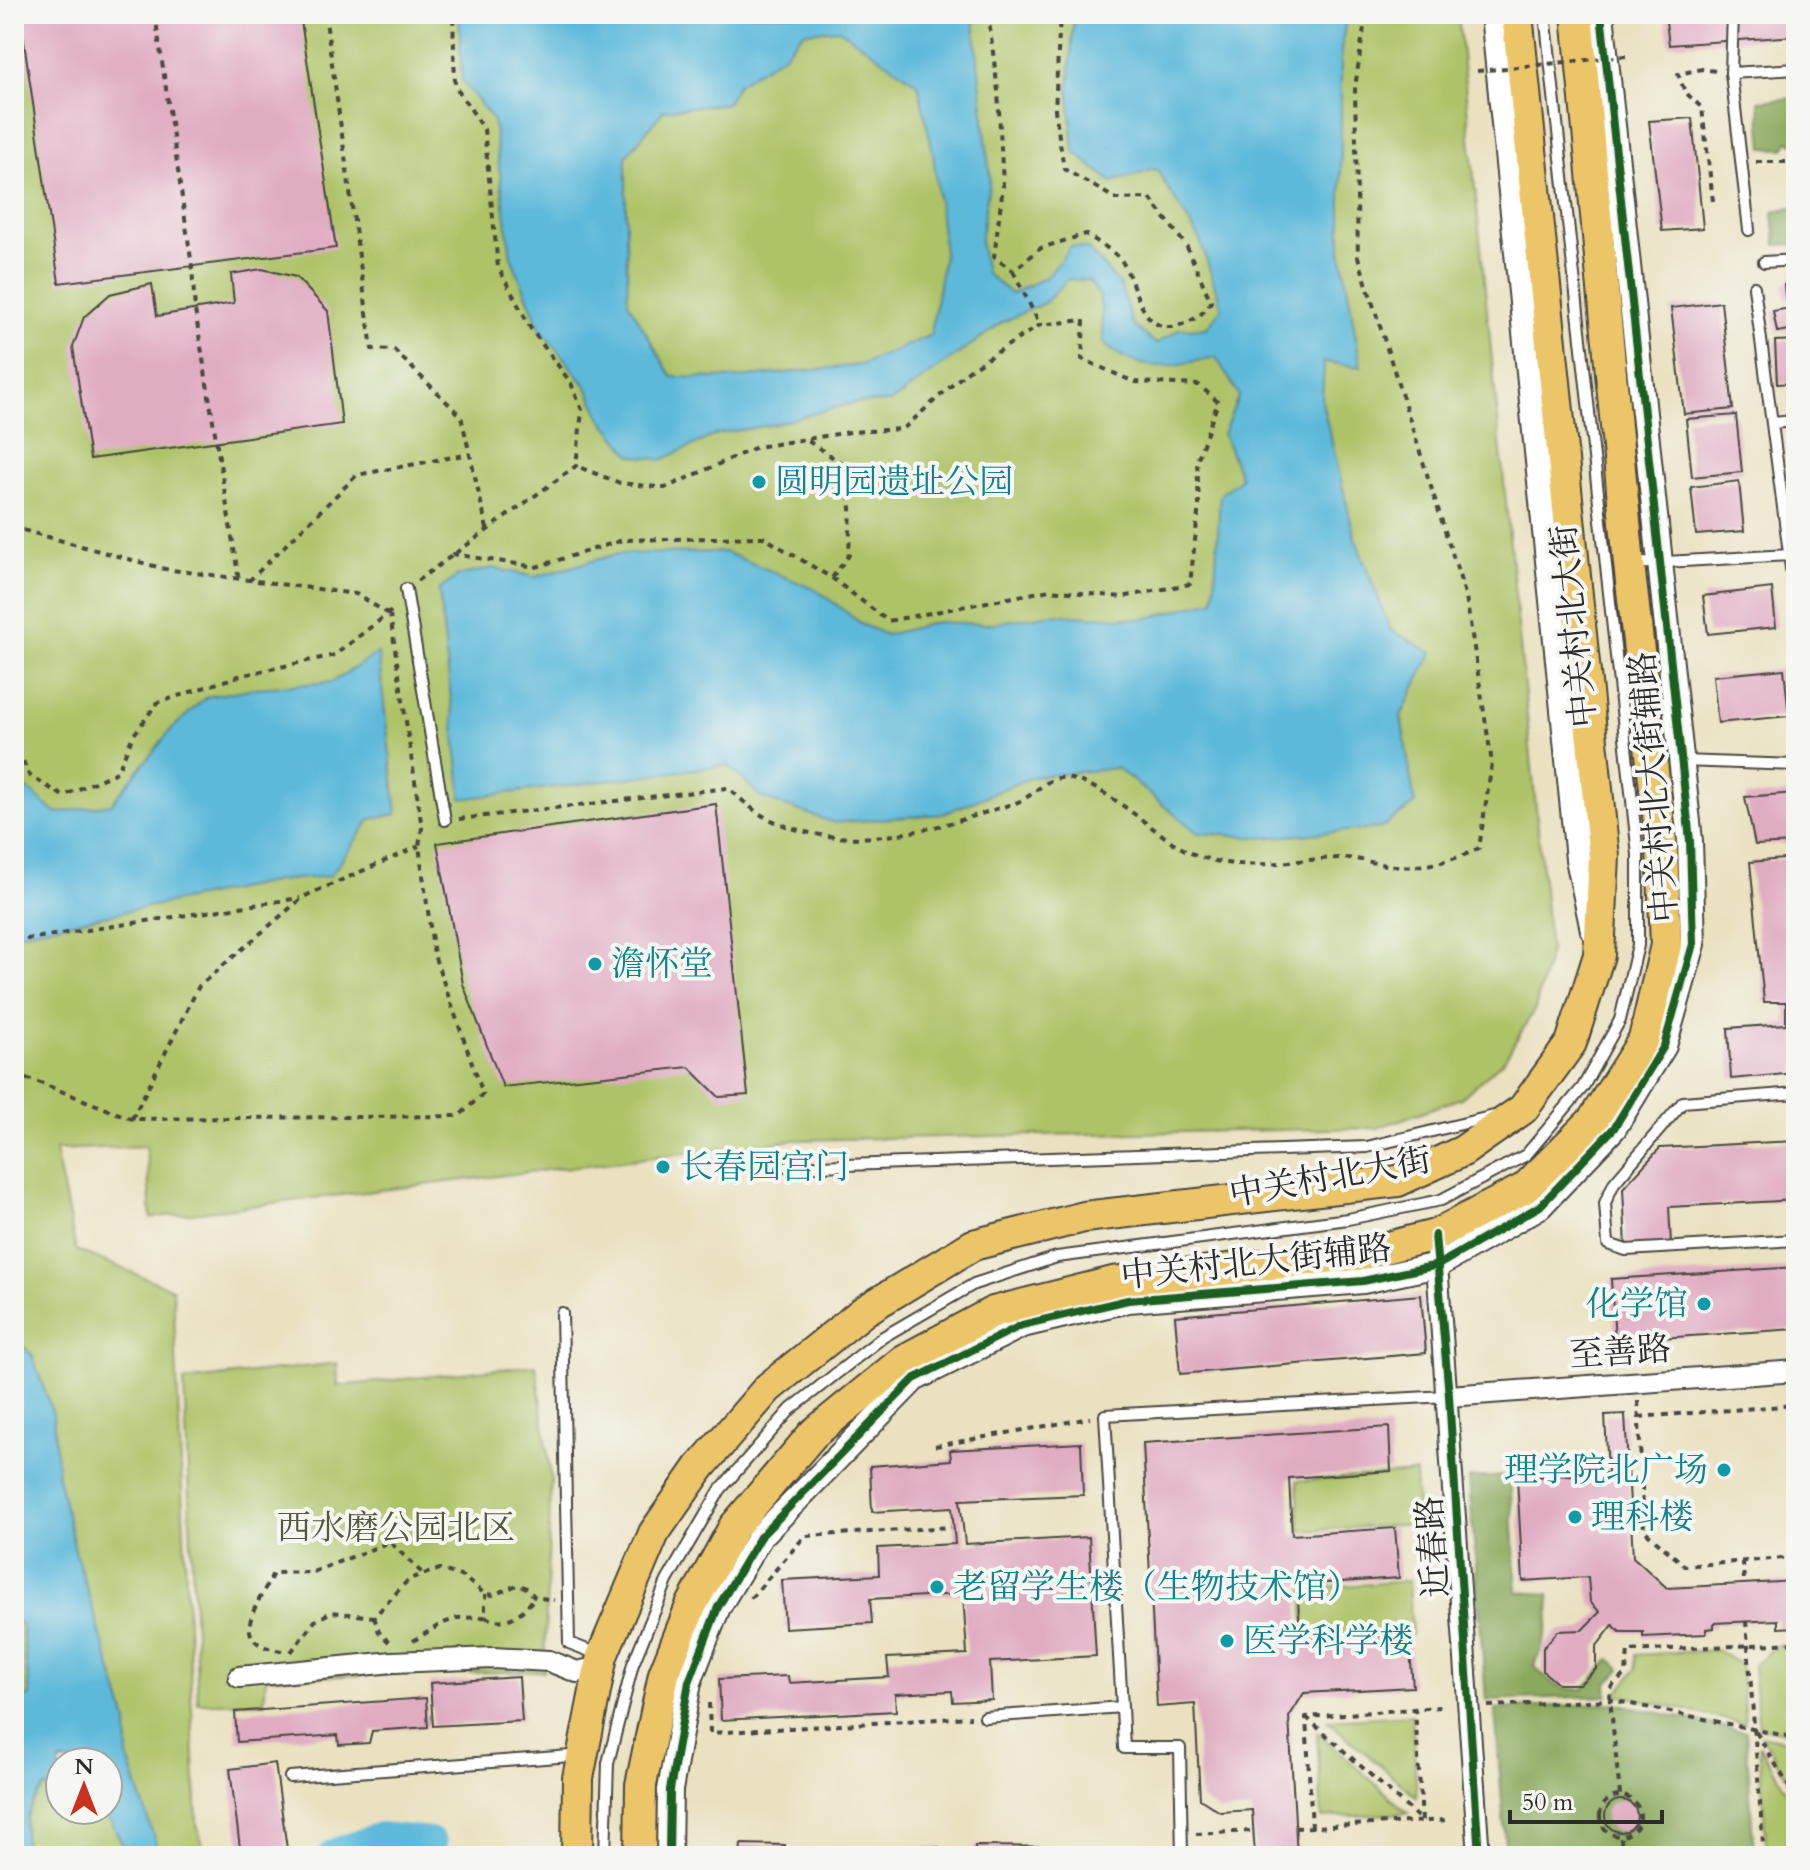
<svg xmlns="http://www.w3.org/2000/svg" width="1810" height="1870" font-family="Cardo,'Noto Serif SC',serif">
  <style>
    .green { fill: #aec368; stroke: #6c774a; stroke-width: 2; fill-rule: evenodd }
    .forest { fill: #8aa95c; stroke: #5a6a44; stroke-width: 2 }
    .water { fill: #5db9da; stroke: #447282; stroke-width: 2; fill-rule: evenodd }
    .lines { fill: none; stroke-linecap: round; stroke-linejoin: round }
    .river { stroke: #5db9da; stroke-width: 36 }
    .building { fill: #e0acc2 }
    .service-casing { stroke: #484641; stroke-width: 14 }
    .minor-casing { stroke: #484641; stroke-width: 24 }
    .tertiary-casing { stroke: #484641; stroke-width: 28 }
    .primary-casing { stroke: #484641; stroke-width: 34 }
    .path { stroke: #484641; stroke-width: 4; stroke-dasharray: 6 6; stroke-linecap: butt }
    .service { stroke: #fff; stroke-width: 10 }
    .minor { stroke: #fff; stroke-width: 20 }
    .tertiary { stroke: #fff; stroke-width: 24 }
    .primary { stroke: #edc569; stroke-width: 30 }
    .path-bridge { stroke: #484641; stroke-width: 4; stroke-dasharray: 6 6; stroke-linecap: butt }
    .cycleway-casing { stroke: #f6f6f2; stroke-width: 13 }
    .cycleway { stroke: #1b5e20; stroke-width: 8 }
    .culture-dot { fill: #0f9aa8; stroke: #f6f6f2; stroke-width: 3 }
    .labels { text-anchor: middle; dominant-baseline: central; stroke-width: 8; stroke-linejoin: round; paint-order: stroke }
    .culture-label { font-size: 34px; fill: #0d838f; stroke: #f6f6f2; text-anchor: start }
    .street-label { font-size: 34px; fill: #2b2b2b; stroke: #f6f6f2 }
    .park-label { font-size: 34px; fill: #52593d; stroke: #f6f6f2 }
  </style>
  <rect width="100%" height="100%" fill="#f6f6f2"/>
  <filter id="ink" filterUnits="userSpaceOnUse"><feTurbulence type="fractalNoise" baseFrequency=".0125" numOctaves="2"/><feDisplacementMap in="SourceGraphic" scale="16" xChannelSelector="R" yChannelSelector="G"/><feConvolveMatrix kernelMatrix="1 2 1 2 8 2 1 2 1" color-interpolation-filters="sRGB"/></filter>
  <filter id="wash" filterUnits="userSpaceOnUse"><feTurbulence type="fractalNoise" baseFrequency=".006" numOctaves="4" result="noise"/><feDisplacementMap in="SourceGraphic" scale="32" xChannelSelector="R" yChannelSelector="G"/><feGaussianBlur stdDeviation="1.8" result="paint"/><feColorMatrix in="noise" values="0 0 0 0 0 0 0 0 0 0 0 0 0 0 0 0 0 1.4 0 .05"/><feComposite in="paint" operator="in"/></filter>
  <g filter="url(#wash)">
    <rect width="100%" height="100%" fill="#eae1c0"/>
    <path class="green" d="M14,14H1458L1550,951L1535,1009L1504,1060L1461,1098L1377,1128L794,1140L151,1218L146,1146L55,1150L76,1250L173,1289L197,1824L206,1856H14ZM60,1762H108V1810H60Z
      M337,1363L338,1386L536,1365L551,1479L544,1671L266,1678L264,1703H198L184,1381Z
      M1415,1473L1418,1524L1300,1531L1297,1481Z
      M1409,1581L1412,1635L1306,1642L1303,1589Z
      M1796,1645V1734L1759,1727L1753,1665L1777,1646Z
      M1717,1650L1741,1665L1745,1724L1616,1694L1636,1670V1655Z
      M1412,1715L1417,1797L1327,1720Z
      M1317,1732L1408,1813L1322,1818Z
      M1761,1735L1796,1742V1793Z
      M1759,1745L1796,1806V1853L1767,1855Z"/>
    <path class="forest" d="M1796,98V145L1788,141L1784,149L1763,148L1759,101Z
      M1796,207V244L1776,245L1773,212Z
      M1510,1476L1517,1592L1549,1594C1552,1621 1545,1640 1535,1666C1550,1685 1559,1691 1584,1689L1610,1659L1621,1669L1607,1684L1608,1696L1486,1700L1469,1478Z
      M1615,1703L1746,1732L1754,1856H1506L1495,1709Z"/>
    <path class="water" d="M459,14H973L990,178L980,241L986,273L1011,294L1048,276L1071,246L1088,249L1120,285L1133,325L1156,344L1179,329L1207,328L1222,308L1200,240L1156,169L1112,182L1074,152L1069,90L1074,14H1347L1341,50V250L1361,367L1324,362L1322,402L1355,538L1390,629L1432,653L1401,716L1415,804L1381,828L1264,838L1198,833L1117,768L1032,777L943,814L834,823L762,798L728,765L462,799L439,590L458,576L493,568L535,577L617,554L725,552L817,590L863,625L886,635L937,622L986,624L1053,614L1144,619L1214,600L1220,495L1241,478L1223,434L1239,395L1216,357C1173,366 1142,376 1104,344L1100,297L1089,281L1068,279L1046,302L1003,322L891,402L853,403L771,425L717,434L662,460L631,455L602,419L587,387L541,330L511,257L493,120L462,81ZM839,29L918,84L933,153L944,253L931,335L860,365L738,378L672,377L628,302L626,234V156L664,110L727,103L738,84L783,55L804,32Z
      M378,653L397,814L371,819L330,876L277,881L14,934V778L56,813L111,804L170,731L206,697L256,688L332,682Z
      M14,1336L32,1355L53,1414L58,1477L76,1554L127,1721L128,1758L160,1856H128L112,1823L100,1810H108V1762H60V1790L44,1788C27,1806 19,1833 28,1856H14V1699L30,1697L21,1623H14Z"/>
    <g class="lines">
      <path class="river" d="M336,1856L381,1840L429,1845"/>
    </g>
    <g id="blocks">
      <path class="building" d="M20,14H300L336,248L59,283Z
        M1665,14H1796V36L1669,45Z
        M1692,118L1703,228L1662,231L1649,121Z
        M262,269L296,277L328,311L342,424L90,459L73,347L84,317L110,294L152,284L157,316L234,303L231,274Z
        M1796,272V306L1785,296L1784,285Z
        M1721,302L1733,409L1684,414L1671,308Z
        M1796,307V329L1777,332L1773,311Z
        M1796,340V383L1777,384L1775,341Z
        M1736,415L1742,472L1692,477L1686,419Z
        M1739,481L1744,531L1696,535L1691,487Z
        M1772,588L1776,627L1708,634L1703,596Z
        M1784,669L1789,716L1718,723L1713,676Z
        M1796,793V843L1755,845L1745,797Z
        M716,804L748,1095L719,1097L689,1067L503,1087L463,984L437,843Z
        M1796,858V1073L1731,1079L1728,1028L1786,1024V1002H1764L1750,862Z
        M1796,1141V1200L1669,1207L1671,1244L1626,1247L1623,1188L1660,1148Z
        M1796,1267V1329L1615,1341L1611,1279Z
        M1421,1295L1426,1353L1180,1374L1175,1316Z
        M1625,1414L1633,1557L1667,1588L1796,1581V1627L1778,1628V1620L1714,1623V1628L1706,1629V1634L1643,1637V1632H1620L1613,1625L1596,1647V1669L1580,1684H1558L1543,1671V1648L1558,1631L1582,1630L1600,1612L1590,1602L1588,1577L1523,1581L1517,1478L1608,1473L1605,1415Z
        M1389,1427L1391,1471L1289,1478L1292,1535L1395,1528L1399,1578L1297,1585L1301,1645L1409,1638L1413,1687L1304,1693L1289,1717L1297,1856H1255L1252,1810L1220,1812L1200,1799L1195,1704L1157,1707L1143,1443Z
        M1081,1443L1083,1495L960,1500L965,1544L1089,1537L1096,1656L990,1662L992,1700L953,1702L952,1691L895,1694L896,1711L721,1720L719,1679L788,1676L789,1683L889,1677L887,1658L967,1654L963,1594L870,1599L872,1623L785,1628L782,1580L879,1575L878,1548L955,1544L952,1507L872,1512L870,1466L951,1460L950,1450Z
        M519,1677L522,1721L433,1726L430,1683Z
        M426,1698L428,1727L372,1731L369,1743L339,1745L338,1735L237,1742L235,1712Z
        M275,1763L288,1856H241L230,1769Z
        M1605 1816a16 16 0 1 1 32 0a16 16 0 1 1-32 0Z
        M741,1844L785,1845L784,1856H740Z
        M975,1846L1064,1847V1856H975Z
        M897,1847H939V1856H897Z
        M1434,1849V1856H1360V1854Z"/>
    </g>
  </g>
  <g filter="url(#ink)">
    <use href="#blocks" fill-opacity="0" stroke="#484641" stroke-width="2"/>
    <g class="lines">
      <g class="service-casing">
        <path id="service" d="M1731,73L1733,14
          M1749,230L1731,73L1796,69
          M1764,262L1796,260
          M1754,287L1796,606
          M1772,423L1796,421
          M1631,564L1789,555
          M406,589L445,820
          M1682,761L1796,765
          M1796,1093L1683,1102L1614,1183L1605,1203L1608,1244L1626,1250L1796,1240
          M788,1167L1367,1147L1494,1116
          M562,1313L569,1643L600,1655
          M1122,1707L1124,1748H1180L1182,1856
          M985,1717L1122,1707L1105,1415L1447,1396
          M290,1777L571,1756L577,1748
          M605,1856L608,1763L633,1664L667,1581L720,1490L791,1409L883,1337L974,1284L1057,1257L1348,1219L1441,1200L1526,1155L1583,1087L1620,1020L1638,945V855L1545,14"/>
      </g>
      <g class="minor-casing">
        <path id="minor" d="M1436,1250L1479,1856
          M1449,1396L1796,1371
          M239,1677L393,1662L493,1658L549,1661L577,1672L600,1667"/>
      </g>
      <g class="tertiary-casing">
        <path id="tertiary" d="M1493,14L1578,859L1593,930
          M669,1856L670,1790L689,1682L718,1607L760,1537L914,1379L1022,1325L1128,1300L1363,1281L1438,1265L1540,1206L1614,1128L1664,1046L1693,944L1690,841L1601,14"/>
      </g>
      <g class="primary-casing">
        <path id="primary" d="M577,1856L578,1778L602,1656L654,1533L700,1467L768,1388L864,1311L973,1245L1084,1217L1398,1181L1463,1151L1523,1109L1571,1043L1599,955L1604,857L1517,14
          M640,1856L641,1785L664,1674L691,1606L734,1527L813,1434L904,1360L993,1312L1113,1282L1361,1254L1435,1235L1525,1188L1593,1120L1644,1039L1666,945L1662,849L1629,564L1577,14"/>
      </g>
      <path class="path" d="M155,14L192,266L195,310L239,580
        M325,14L372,349L394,350L461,416L487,529
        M988,14L998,91L1003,186L994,257L1013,271L1041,248L1086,234C1097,242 1113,250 1121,260C1136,281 1140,335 1176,326C1193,321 1201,317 1211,302L1187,247L1150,198L1116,199L1064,169L1055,110L1060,14
        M1756,162H1788L1796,168
        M1713,201L1702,108L1685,92L1678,74L1702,69L1716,71
        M1013,271L1040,325
        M808,441L843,464L851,508L849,555L832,578
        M14,535L19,529L165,569L356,594L390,615
        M452,554L536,567L623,540L763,537L832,578L888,621L1050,590L1122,597L1190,584L1199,505L1197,461L1218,402L1199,385L1134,382L1082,359L1084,320L1040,325L969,370L903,429L850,432L757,447L665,488L620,483L576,466
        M249,581L357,475L469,454
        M417,581L576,466L582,410L571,383L531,329L498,267L484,129L455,86L453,14
        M14,739L29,775L63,796L117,772L133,736L157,703L239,676L335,655L394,609
        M459,819L728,788C740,798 753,811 767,818C850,858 935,829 1018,802C1034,796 1046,776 1065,778C1107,783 1151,833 1189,852C1241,876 1291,858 1344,858C1358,858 1372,863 1386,865C1416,870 1453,862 1479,848L1492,763L1466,597L1358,257L1355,87L1366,14
        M14,941L300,898
        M14,1077L33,1080L132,1119L459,1116L483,1094L434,955L419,846L422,828L390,615
        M132,1119L199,986L303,897L419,846
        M1638,1401L1644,1530L1685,1566L1796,1557
        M1639,1417L1796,1405
        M935,1446L1090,1418
        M1743,1561L1744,1584
        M751,1598L805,1536L951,1527
        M374,1617L379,1632L389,1642
        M485,1617C507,1627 522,1614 535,1597
        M1746,1621L1764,1856
        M413,1641L441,1624L457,1618L485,1617V1594
        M282,1651C224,1643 259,1604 273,1573L313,1572L390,1542L422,1573
        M291,1652L315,1621L331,1612L374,1617L409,1579L440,1569L463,1577L485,1594L493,1595L517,1585L525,1587L535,1597L554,1600
        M709,1703L710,1733L971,1717
        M1488,1706L1612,1700L1796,1738
        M1306,1717L1422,1821L1415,1709
        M1756,1732L1796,1798
        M1620,1795L1609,1689L1626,1673L1628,1651L1796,1643
        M1600 1816a20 20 0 1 1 40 0a20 20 0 1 1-40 0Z
        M1295,1828L1448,1820
        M1312,1828L1306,1717L1440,1707
        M1196,1834L1250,1831
        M1621,1838L1622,1856"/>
      <use href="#service" class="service"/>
      <use href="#minor" class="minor"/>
      <use href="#tertiary" class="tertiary"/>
      <use href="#primary" class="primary"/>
      <path class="path-bridge" d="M1477,71L1626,56"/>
      <g class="cycleway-casing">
        <path id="cycleway" d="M1435,1235L1449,1396L1479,1856
          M669,1856L670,1790L689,1682L718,1607L760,1537L914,1379L1022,1325L1128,1300L1363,1281L1438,1265L1540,1206L1614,1128L1664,1046L1693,944L1690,841L1601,14"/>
      </g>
      <use href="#cycleway" class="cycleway"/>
    </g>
  </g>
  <g class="culture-dot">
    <circle cx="759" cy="482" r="8"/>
    <circle cx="595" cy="964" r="8"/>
    <circle cx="663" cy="1167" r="8"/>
    <circle cx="1704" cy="1304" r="8"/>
    <circle cx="1724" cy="1470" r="8"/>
    <circle cx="1575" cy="1517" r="8"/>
    <circle cx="937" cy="1587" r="8"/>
    <circle cx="1227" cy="1641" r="8"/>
  </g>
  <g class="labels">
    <g class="culture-label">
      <text x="775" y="482">圆明园遗址公园</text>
      <text x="611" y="964">澹怀堂</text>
      <text x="679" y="1167">长春园宫门</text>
      <text x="1688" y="1304" text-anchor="end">化学馆</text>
      <text x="1708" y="1470" text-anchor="end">理学院北广场</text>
      <text x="1591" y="1517">理科楼</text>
      <text x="953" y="1587">老留学生楼（生物技术馆）</text>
      <text x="1243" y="1641">医学科学楼</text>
    </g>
    <g class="street-label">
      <text transform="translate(1574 626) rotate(-96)">中关村北大街</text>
      <text transform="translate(1654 787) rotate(-95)">中关村北大街辅路</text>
      <text transform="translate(1330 1177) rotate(-10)">中关村北大街</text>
      <text transform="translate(1256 1262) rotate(-6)">中关村北大街辅路</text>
      <text transform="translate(1620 1352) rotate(-4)">至善路</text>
      <text transform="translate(1433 1547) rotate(-94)">近春路</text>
    </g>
    <g class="park-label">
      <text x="396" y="1528">西水磨公园北区</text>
    </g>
  </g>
  <rect width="1810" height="1870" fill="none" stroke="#f6f6f2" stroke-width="48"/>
  <g transform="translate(84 1786)"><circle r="38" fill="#f6f6f2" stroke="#a5a5a2" stroke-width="2"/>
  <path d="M0-6L14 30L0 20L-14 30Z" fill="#c8321e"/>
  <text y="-12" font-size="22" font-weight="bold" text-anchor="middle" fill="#2b2b2b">N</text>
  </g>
  <path d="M1510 1810v12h152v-12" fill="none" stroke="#2b2b2b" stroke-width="4"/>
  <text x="1522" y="1810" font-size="24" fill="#2b2b2b" stroke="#f6f6f2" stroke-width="6" paint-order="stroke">50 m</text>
</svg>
